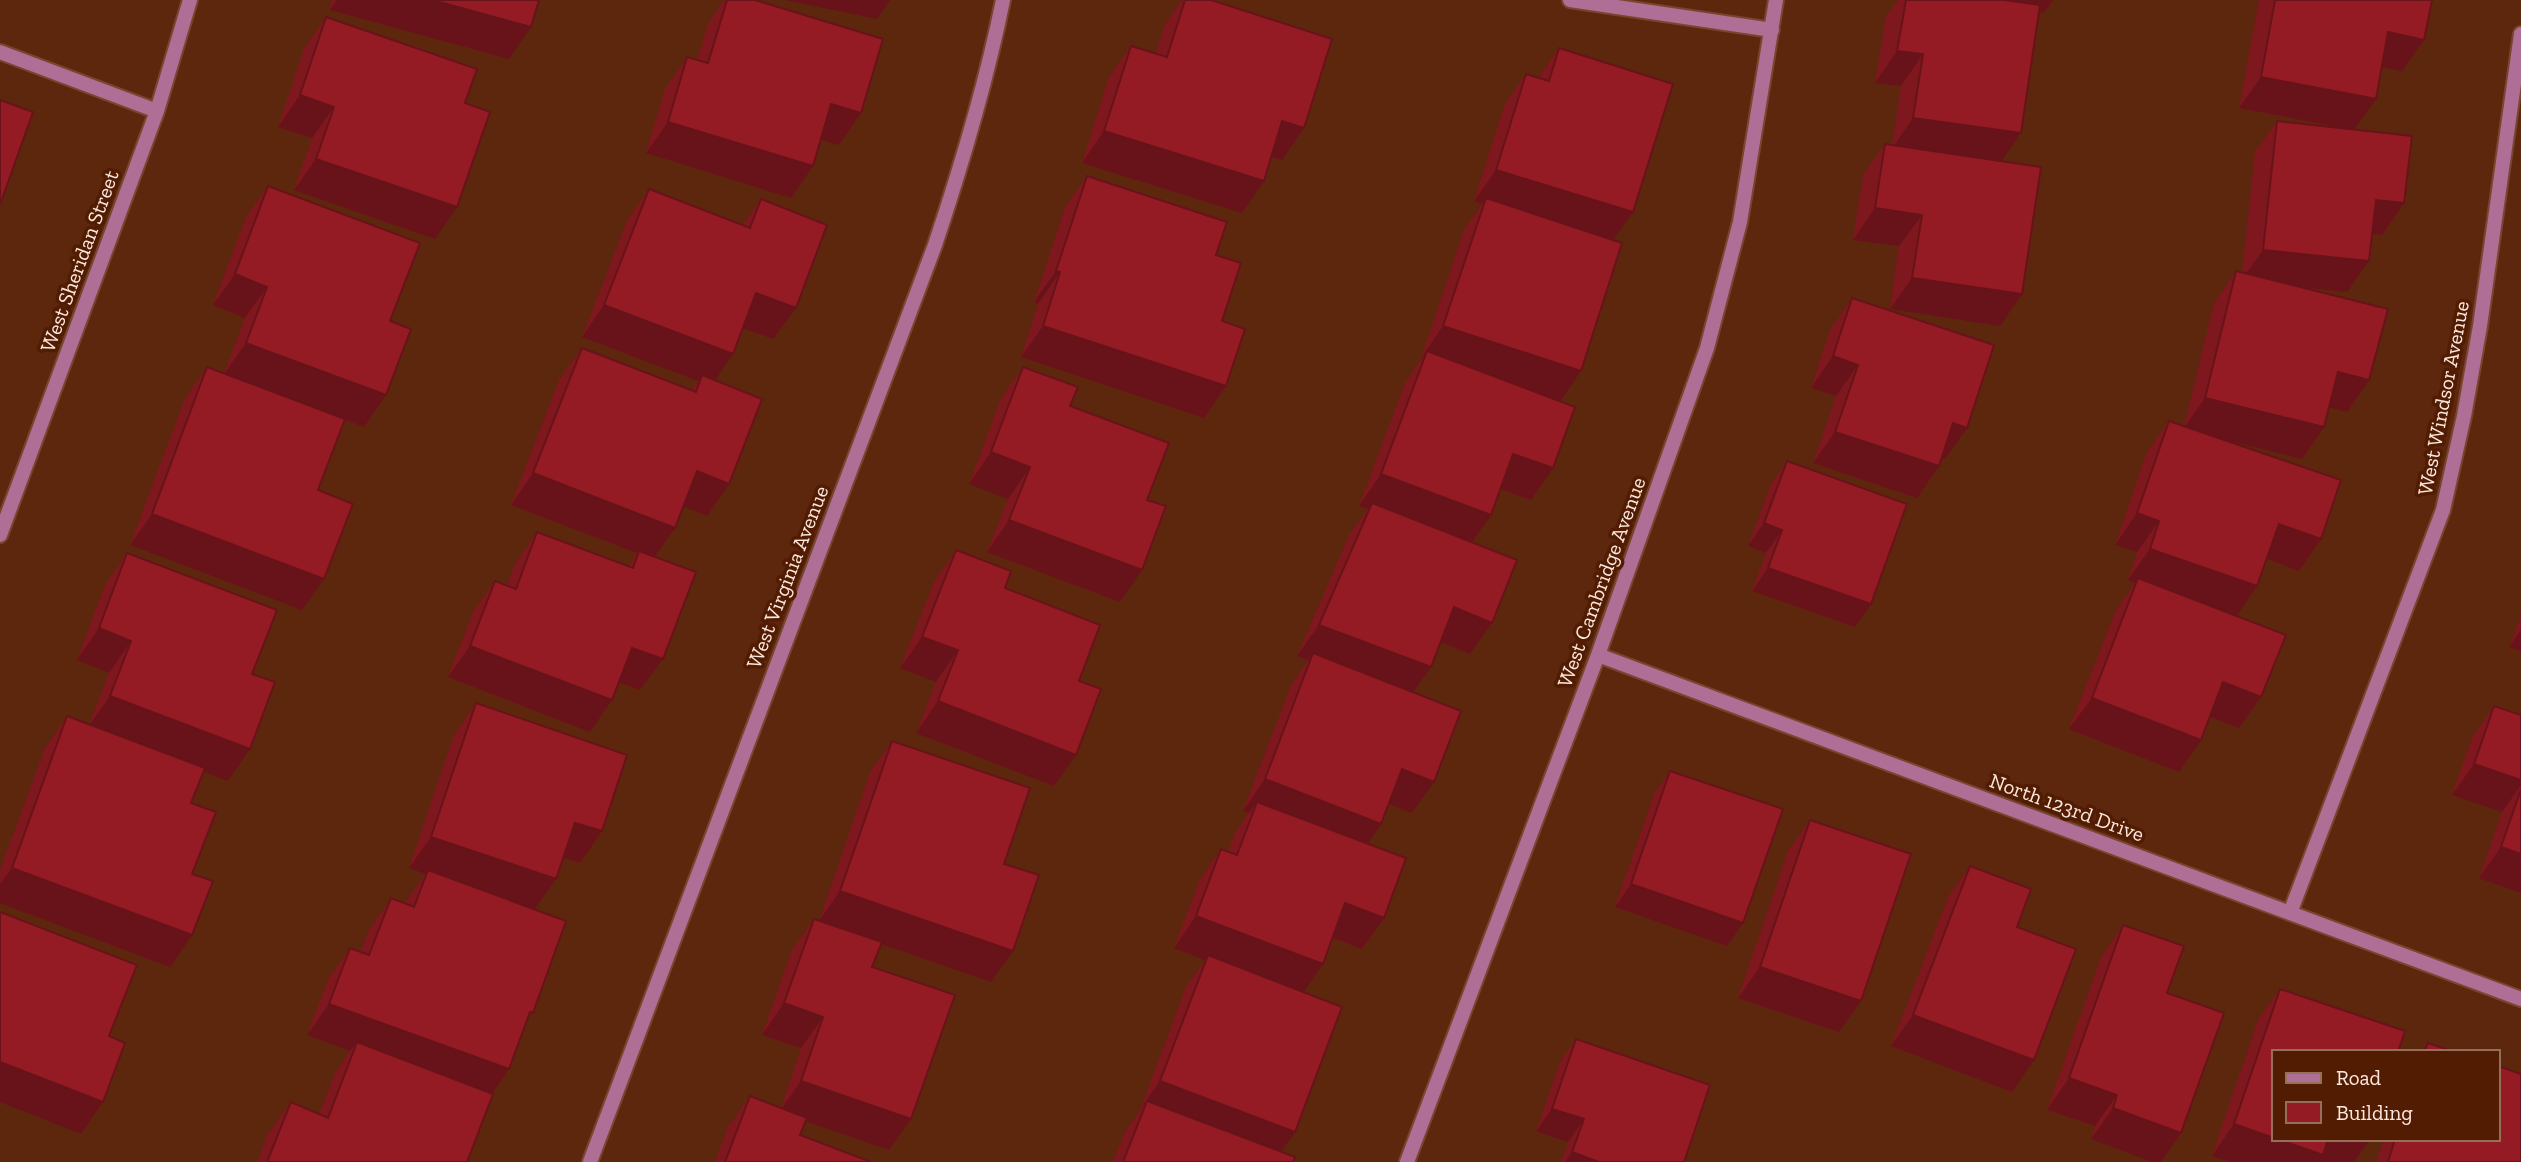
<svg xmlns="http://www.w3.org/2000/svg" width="2521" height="1162" font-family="'Zilla Slab',serif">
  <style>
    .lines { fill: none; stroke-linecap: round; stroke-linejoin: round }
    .minor-casing { stroke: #77462f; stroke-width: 18 }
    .minor { stroke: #af6e95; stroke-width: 14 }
    .wall { fill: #7f171f }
    .shaded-wall { fill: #681319 }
    .building { fill: #941b24; stroke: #681319; stroke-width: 2 }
    .labels { text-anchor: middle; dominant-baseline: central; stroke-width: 7; stroke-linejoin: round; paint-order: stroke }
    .street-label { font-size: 21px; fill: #fde8df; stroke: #511c02 }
  </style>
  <rect width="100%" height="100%" fill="#5d270d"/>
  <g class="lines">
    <g class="minor-casing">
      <path id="minor" d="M1570,0L1772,30
        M0,52L157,111
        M0,535L157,111L190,0
        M1598,655L2521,999
        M2290,913L2443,510L2464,416L2480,326L2521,34
        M590,1162L935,245C962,164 986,84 1003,0
        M1407,1162L1598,655L1707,348L1740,222L1776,0"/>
    </g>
    <use href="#minor" class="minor"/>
  </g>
  <path class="wall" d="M332,0H539L509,59L330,10Z
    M724,0H755L861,113L839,145L821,139L813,166L791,198L646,153L665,89L687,57L697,60L708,24Z
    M1182,0H1211L1282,160L1271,157L1242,213L1082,163L1109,77L1131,46L1156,53L1165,24Z
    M1898,0H2053L2044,13L2039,12L2002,161L2022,294L2000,326L1890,309L1899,246L1853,240L1863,175L1885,144L1892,145L1901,86L1875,83L1886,17Z
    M2259,0H2432L2424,40L2402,71L2381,67L2354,130L2404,203L2382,235L2372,234L2347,292L2302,288L2347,412L2329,407L2324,427L2302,459L2219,438L2321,539L2299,571L2267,559L2257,586L2236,616L2261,697L2239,728L2210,717L2179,772L2069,729L2116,610L2135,583L2128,580L2137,552L2115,545L2147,452L2169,421L2184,426L2214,303L2236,271L2242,273L2255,152L2277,121L2343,128L2239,108Z
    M326,17L465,103L435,239L294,190L312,138L278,127L304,49Z
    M1559,48L1633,212L1613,240L1560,401L1553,468L1531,500L1501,489L1491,515L1472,542L1470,654L1440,642L1413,692L1412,813L1389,804L1381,824L1367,843L1384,918L1362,949L1332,938L1303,992L1281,1152L1293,1162H1113L1125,1132L1139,1112L1186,987L1205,960L1174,948L1199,881L1221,849L1228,852L1235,833L1249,813L1243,811L1291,685L1308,660L1297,656L1349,535L1368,509L1359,506L1405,383L1422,358H1421L1464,230L1482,204L1474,201L1504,106L1526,74L1538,78Z
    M1087,176L1216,255L1222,321L1204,418L1021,357L1038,304L1034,302L1065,207Z
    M268,186L390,321L386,395L364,427L345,420L318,490L302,610L130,545L185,398L207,367L224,373L245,318L213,305L246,217Z
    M649,189L743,225L761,199L773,339L743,328L715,381L707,516L683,506L675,528L655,557L640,690L619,683L612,700L590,732L448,677L473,612L495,581L507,585L515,564L537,532L628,567L637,553L511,505L559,380L582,348L691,391L698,381L582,337L627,221Z
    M1852,298L1967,428L1945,459L1942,458L1917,498L1813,463L1836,396L1811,388L1830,330Z
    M1023,367L1070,406L1147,500L1120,602L987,552L1008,499L969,484L1001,398Z
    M1787,461L1871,604L1855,627L1752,591L1766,553L1748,546L1771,484Z
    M956,550L1005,588L1079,681L1054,786L916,733L936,682L900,668L934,582Z
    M127,553L252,674L228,781L203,771L191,803L192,935L170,967L0,903V870L45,748L67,716L89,725L109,673L77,660L105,585Z
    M2521,616V651L2509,647Z
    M476,703L602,831L580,863L563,857L556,879L534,909L526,1022L509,1069L492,1094L467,1162H257L268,1134L291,1102L319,1114L335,1073L350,1051L307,1035L328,980L350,948L360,952L369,930L391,898L405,903L425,874L409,868L454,735Z
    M2494,706L2521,715V893L2479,878L2502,812L2452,795L2472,738Z
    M892,741L1004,864L991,982L881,944L872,967L889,1150L806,1121L800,1135L871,1162H715L728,1127L750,1096L781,1108L801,1048L762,1035L792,950L814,919L819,921L870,772Z
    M1670,771L1727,946L1615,907L1654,794Z
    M1810,820L1839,1032L1738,998L1788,851Z
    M1970,866L2017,927L2012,1092L1891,1046L1948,897Z
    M2123,925L2167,993L2181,1133L2161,1162H2152L2091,1139L2095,1126L2047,1110L2101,957Z
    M2280,989L2367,1143L2354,1162H2230L2212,1156L2258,1020Z
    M1576,1039L1684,1162H1561L1568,1142L1536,1131L1560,1062Z
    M2384,1139H2498L2521,1162H2376Z"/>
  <path class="shaded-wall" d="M337,0H432L531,27L509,59L330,10Z
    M785,0H890L877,19Z
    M1978,0H2053L2044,13Z
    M2388,32L2424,40L2402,71L2365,64Z
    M1897,51L1923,54L1901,86L1875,83Z
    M2261,77L2376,99L2354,130L2239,108Z
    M300,95L334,107L312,138L278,127Z
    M831,104L861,113L839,145L809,136Z
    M1913,118L2021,133L1999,165L1891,150Z
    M1282,121L1304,128L1282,160L1260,153Z
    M668,122L813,166L791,198L646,153Z
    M1104,131L1264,181L1242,213L1082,163Z
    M316,159L457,207L435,239L294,190Z
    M1496,170L1633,212L1611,243L1486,198L1482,204L1474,201Z
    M2376,200L2404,203L2382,235L2354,232Z
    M1875,208L1922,215L1899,246L1853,240Z
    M2263,250L2369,261L2347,292L2241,281Z
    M1056,271L1060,272L1038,304L1034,302Z
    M235,274L267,287L245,318L213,305Z
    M1912,278L2022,294L2000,326L1890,309Z
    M756,293L796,308L773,339L734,325Z
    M604,305L733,354L711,386L702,375L698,381L582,337Z
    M1043,326L1226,386L1204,418L1021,357Z
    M1443,326L1581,371L1559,403L1427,351L1422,358H1421Z
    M246,343L386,395L364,427L224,374Z
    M1833,356L1858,365L1836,396L1811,388Z
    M2338,372L2369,380L2347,412L2316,404Z
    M2205,398L2324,427L2302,459L2183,429Z
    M1953,423L1967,428L1945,459L1931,454Z
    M1835,432L1939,466L1917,498L1813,463Z
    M991,452L1030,467L1008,499L969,484Z
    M1513,454L1553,468L1531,500L1491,485Z
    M697,471L729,484L707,516L675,503Z
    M533,473L675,528L653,559L639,551L637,553L511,505Z
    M1381,474L1491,515L1469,546L1372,503L1368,509L1359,506Z
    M2137,513L2159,521L2137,552L2115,545Z
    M152,514L324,579L302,610L130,545Z
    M1009,520L1142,570L1120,602L987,552Z
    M1764,523L1782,530L1766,553L1748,546Z
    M2279,524L2321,539L2299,571L2257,555Z
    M2150,549L2257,586L2235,618L2138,578L2135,583L2128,580Z
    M1768,568L1871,604L1855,627L1752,591Z
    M1454,607L1492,623L1470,654L1432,638Z
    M1319,625L1431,667L1409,698L1313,653L1308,660L1297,656Z
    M99,628L131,641L109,673L77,660Z
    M2521,630V651L2509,647Z
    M922,637L958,650L936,682L900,668Z
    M470,646L612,700L590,732L448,677Z
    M632,648L663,659L640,690L610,679Z
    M2223,682L2261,697L2239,728L2201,713Z
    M110,696L250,749L228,781L88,727Z
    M2092,698L2201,740L2179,772L2069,729Z
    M938,701L1076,755L1054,786L916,733Z
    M2474,764L2521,780V785L2502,812L2452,795Z
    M1402,769L1434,782L1412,813L1380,800Z
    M1265,779L1381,824L1359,856L1257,802L1249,813L1243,811Z
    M575,823L602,831L580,863L553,854Z
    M431,837L556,879L534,910L428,870L425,874L409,868Z
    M2501,847L2521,854V893L2479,878Z
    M12,868L192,935L170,967L0,903V884Z
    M1631,884L1743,923L1727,946L1615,907Z
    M840,891L1013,951L991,982L818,922Z
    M1345,903L1384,918L1362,949L1323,934Z
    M1196,916L1323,964L1301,996L1208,955L1205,960L1174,948Z
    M1760,967L1861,1001L1839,1032L1738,998Z
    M784,1003L823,1017L801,1048L762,1035Z
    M329,1004L509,1069L487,1101L357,1042L350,1051L307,1035Z
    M1913,1015L2034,1060L2012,1092L1891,1046Z
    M0,1062L103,1102L81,1134L0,1102Z
    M2069,1078L2117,1095L2095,1126L2047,1110Z
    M801,1081L911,1119L889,1150L779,1112Z
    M1160,1081L1295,1132L1274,1162L1147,1101L1138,1112Z
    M2113,1108L2181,1133L2161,1162H2152L2091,1139Z
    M1552,1109L1584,1119L1568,1142L1536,1131Z
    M2234,1124L2274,1138V1139H2355L2367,1143L2354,1162H2230L2212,1156Z
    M1572,1152L1599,1162H1565Z"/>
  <path class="building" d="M432,0H539L531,27Z
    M727,0H755L883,39L861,113L831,104L813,166L668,122L687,57L708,63Z
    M1185,0H1211L1332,39L1304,128L1282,121L1264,181L1104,131L1131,46L1167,57Z
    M1906,0H2004L2040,5L2021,133L1913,118L1923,54L1897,51Z
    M2275,0H2432L2424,40L2388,32L2376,99L2261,77Z
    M326,17L477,69L465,103L490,112L457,207L316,159L334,107L300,95Z
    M1559,48L1673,84L1633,212L1496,170L1526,74L1549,81Z
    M0,100L33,112L0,205Z
    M2277,121L2412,136L2404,203L2376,200L2369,261L2263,250Z
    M1885,144L2041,167L2022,294L1912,278L1922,215L1875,208Z
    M1087,176L1227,222L1216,255L1241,263L1222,321L1245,329L1226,386L1043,326L1060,272L1056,271Z
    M268,186L420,243L390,321L411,329L386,395L246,343L267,287L235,274Z
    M649,189L750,228L761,199L827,225L796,308L756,293L733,354L604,305Z
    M1486,198L1622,243L1581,371L1443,326Z
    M2236,271L2388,309L2369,380L2338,372L2324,427L2205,398Z
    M1852,298L1994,345L1967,428L1953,423L1939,466L1835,432L1858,365L1833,356Z
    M582,348L696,392L702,375L762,399L729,484L697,471L675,528L533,473Z
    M1427,351L1575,407L1553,468L1513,454L1491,515L1381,474Z
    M207,367L345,419L318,490L353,504L324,579L152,514Z
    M1023,367L1078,387L1070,406L1169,443L1147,500L1166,506L1142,570L1009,520L1030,467L991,452Z
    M2169,421L2341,480L2321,539L2279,524L2257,586L2150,549L2159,521L2137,513Z
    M1787,461L1907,504L1871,604L1768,568L1782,530L1764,523Z
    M1372,503L1517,560L1492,623L1454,607L1431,667L1319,625Z
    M537,532L633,568L639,551L696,572L663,659L632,648L612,700L470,646L495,581L516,589Z
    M956,550L1011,571L1005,588L1100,625L1079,681L1101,689L1076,755L938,701L958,650L922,637Z
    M127,553L277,610L252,674L275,682L250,749L110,696L131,641L99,628Z
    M2138,578L2286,635L2261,697L2223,682L2201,740L2092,698Z
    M1313,653L1461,711L1434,782L1402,769L1381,824L1265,779Z
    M476,703L627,755L602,831L575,823L556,879L431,837Z
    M2494,706L2521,715V780L2474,764Z
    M67,716L205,768L191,803L216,812L192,874L213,881L192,935L12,868Z
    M892,741L1030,788L1004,864L1039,875L1013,951L840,891Z
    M1670,771L1783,809L1743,923L1631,884Z
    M2521,789V854L2501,847Z
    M1257,802L1406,858L1384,918L1345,903L1323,964L1196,916L1221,849L1237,855Z
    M1810,820L1911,854L1861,1001L1760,967Z
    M1970,866L2031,889L2017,927L2076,949L2034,1060L1913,1015Z
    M428,870L566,921L533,1013L530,1012L509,1069L329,1004L350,948L369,955L391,898L414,907Z
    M0,912L137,965L109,1036L125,1043L103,1102L0,1062Z
    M814,919L882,942L872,967L955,995L911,1119L801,1081L823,1017L784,1003Z
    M2123,925L2184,946L2167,993L2224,1013L2181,1133L2113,1108L2117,1095L2069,1078Z
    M1208,955L1342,1007L1295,1132L1160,1081Z
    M2280,989L2405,1031L2398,1052H2274V1138L2234,1124Z
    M1576,1039L1710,1085L1684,1162H1599L1572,1152L1584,1119L1552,1109Z
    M357,1042L493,1094L467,1162H267L291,1102L328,1118Z
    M2428,1043L2455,1052H2424Z
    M2498,1066L2521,1074V1162H2388L2395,1139H2498Z
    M750,1096L807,1118L800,1135L871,1162H725Z
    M1147,1101L1295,1157L1293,1162H1123Z
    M2277,1139H2328L2323,1155Z
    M2355,1139H2369L2367,1143Z"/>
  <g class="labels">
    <g class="street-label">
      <text transform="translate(79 261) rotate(-70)">West Sheridan Street</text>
      <text transform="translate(2443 398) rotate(-79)">West Windsor Avenue</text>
      <text transform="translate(787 577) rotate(-69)">West Virginia Avenue</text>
      <text transform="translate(1601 582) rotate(-70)">West Cambridge Avenue</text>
      <text transform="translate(2067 807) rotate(20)">North 123rd Drive</text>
    </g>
  </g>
  <rect x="2272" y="1050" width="228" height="91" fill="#511c02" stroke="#966e5a" stroke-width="2"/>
  <rect x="2286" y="1073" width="35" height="10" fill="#af6e95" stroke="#966e5a" stroke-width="2"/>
  <text x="2336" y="1085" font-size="21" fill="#fde8df">Road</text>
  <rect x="2286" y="1102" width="35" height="21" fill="#941b24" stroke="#966e5a" stroke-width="2"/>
  <text x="2336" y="1120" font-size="21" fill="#fde8df">Building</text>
</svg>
